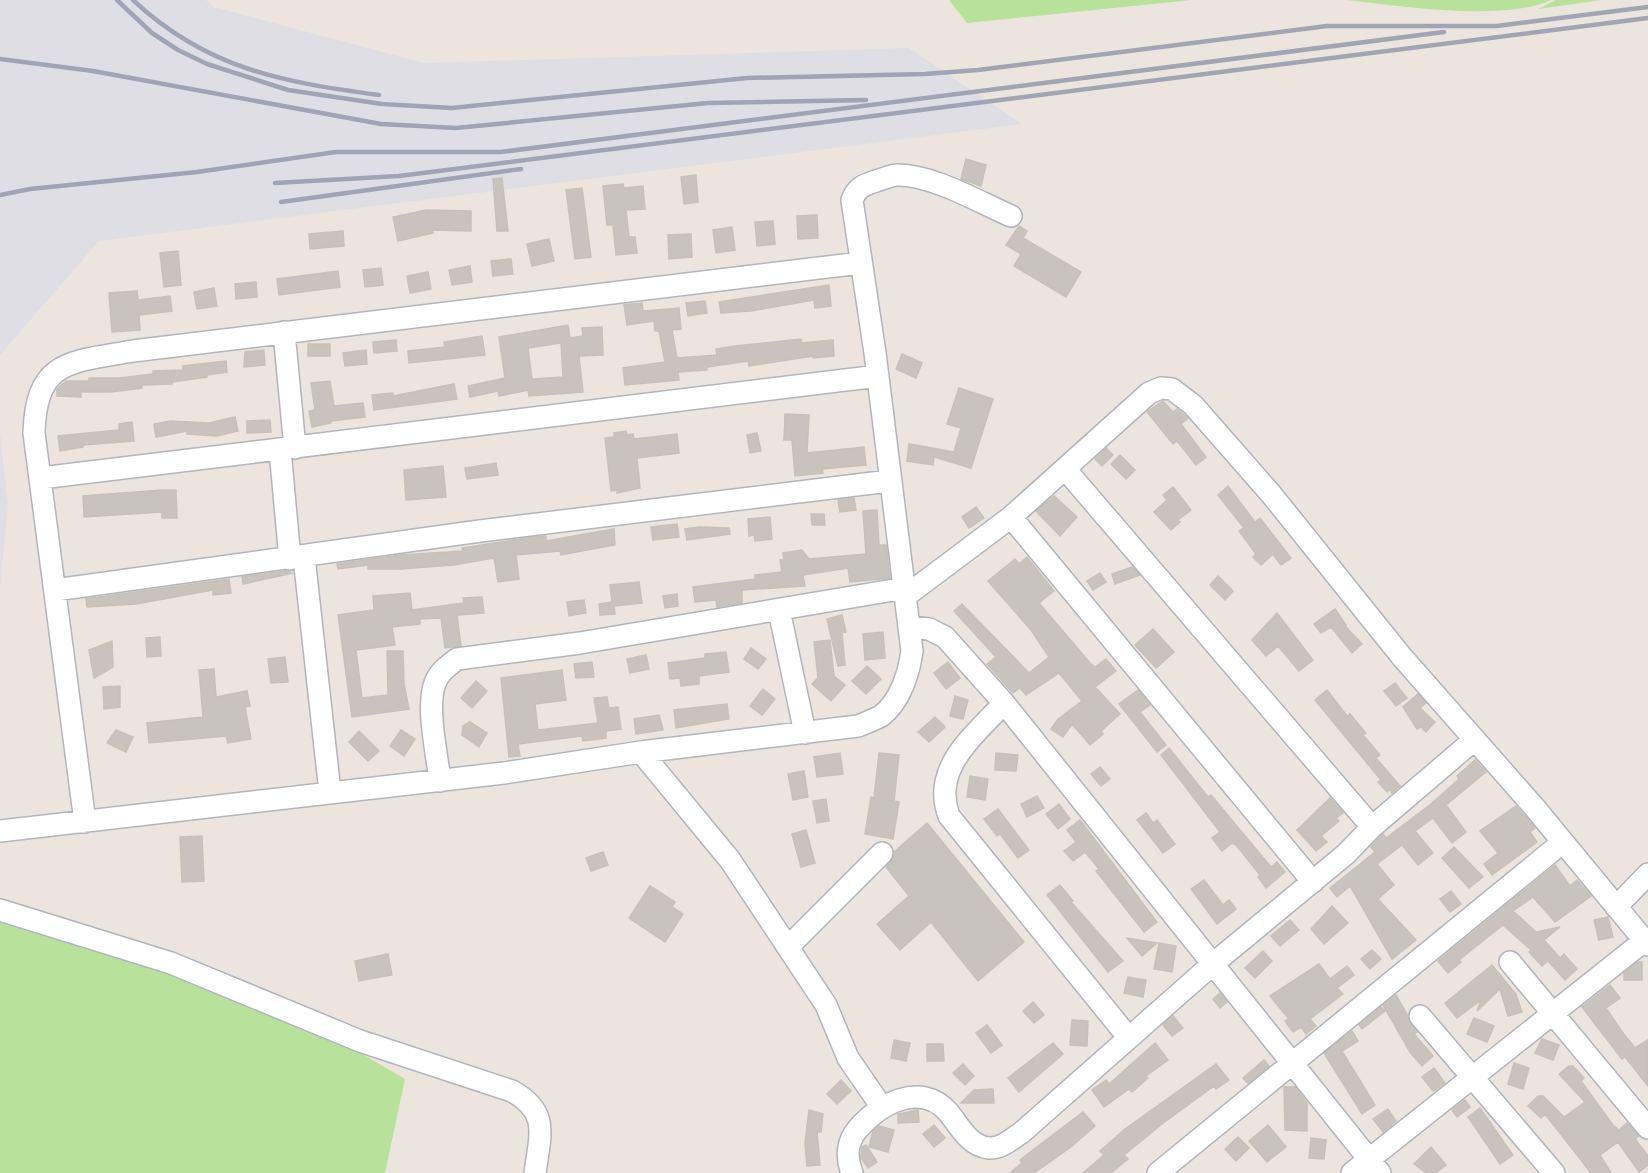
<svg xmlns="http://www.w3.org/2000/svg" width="1648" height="1173" font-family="'Roboto Condensed',sans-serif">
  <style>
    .industrial { fill: #dfdee5 }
    .green { fill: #b8e19c }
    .building { fill: #c8c3bc; stroke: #c8c1b7; stroke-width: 1.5; fill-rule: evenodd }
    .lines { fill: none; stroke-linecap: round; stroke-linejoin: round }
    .minor-casing { stroke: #b1b5be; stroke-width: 24 }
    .minor { stroke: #fff; stroke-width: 21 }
    .rail { stroke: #a0a4b4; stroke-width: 4.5 }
  </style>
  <rect width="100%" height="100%" fill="#ece5dd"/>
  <path class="industrial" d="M0,0H206L214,7L424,63L909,48L1022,124L99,241L0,355Z
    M0,434L8,504L0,588Z"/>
  <path class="green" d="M949,0H1192L967,23Z
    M1347,0H1551C1504,22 1399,6 1347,0Z
    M1556,0H1602L1538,9Z
    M0,917L155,967L331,1036L405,1079L385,1173H0Z"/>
  <path class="building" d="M966,159L986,165L981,186L961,179Z
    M696,175L698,202L684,204L681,177Z
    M502,178L508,231H497L493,179Z
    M623,184L624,188L643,186L645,209L626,210L629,237H635L637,253L616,255L613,225H607L603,186Z
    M582,188L591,257L575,259L566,190Z
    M426,210L471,211V231L432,230L433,233L398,241L393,217Z
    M817,215L818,238L798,239L797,216Z
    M773,221L775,244L757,246L755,222Z
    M1019,226L1027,231L1023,238L1081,272L1066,297L1014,266L1021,254L1006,245Z
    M732,227L735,250L716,253L713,230Z
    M343,231L344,246L310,249L309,234Z
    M691,234L692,257L669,259L668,235Z
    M549,239L554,261L532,266L527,244Z
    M178,251L181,285L164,287L160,253Z
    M511,259L513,274L493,276L491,261Z
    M470,266L472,282L452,285L449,270Z
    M381,268L383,285L365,287L363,270Z
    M338,271L340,287L279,295L277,279Z
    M428,272L431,289L410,293L407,276Z
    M256,282L257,297L236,299L235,284Z
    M829,285L831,306L815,308L814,300L751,311L721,313L719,302Z
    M214,288L217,306L197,309L194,292Z
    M137,291L138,300L170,296L172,311L139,315L140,330L112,332L109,293Z
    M705,301L707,313L688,316L686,303Z
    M642,303L643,311L679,308L681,329L672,330L677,358L717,355L716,349L735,346L801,339V343L833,340L834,356L813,358V356L749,366L748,361L707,367V370L678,372L679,380L625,385L623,368L665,362L659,331H655L654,321L627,325L624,305Z
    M568,325L570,338L583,336L582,328L602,327L603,355L579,356L583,392L529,396L528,390L499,396L498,391L470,397L468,386L505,378L499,337ZM561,343L563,377L532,379L528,348Z
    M482,336L485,355L409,363L408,351L445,347L444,342Z
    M396,340L397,351L374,353L373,342Z
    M308,344H330V356H308Z
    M264,350L265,365L244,367L245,352Z
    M366,350L367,364L345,366L343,353Z
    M902,354L922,363L916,378L896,369Z
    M226,361L227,372L207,375V377L172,382V384L142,385V388L111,392H81V397L57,396V389L66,381H89V378H120L153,374V371L183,370V366Z
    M330,381L334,406L363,403L365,417L331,421V423L312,427L309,411L315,410L311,383Z
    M454,384L457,399L374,410L372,395L393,393V396Z
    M959,388L993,399L971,468L934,457L933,465L907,461L909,444L954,452L961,428L947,424Z
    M1163,401L1173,412L1177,409L1188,418L1181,424L1206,457L1196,465L1177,441L1173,444L1147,412Z
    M785,414L809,415L807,453L864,447L866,465L822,469L823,473L795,476L792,440H784Z
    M235,417L238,431L217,436L187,434V431L156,437L154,424L170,421L209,423Z
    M270,420L271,432L247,433V421Z
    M132,422L134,441L83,445V447L60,451L58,436L119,430V424Z
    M626,431L627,435L633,434L634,439L677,434L679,453L637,458L640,488L617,493V490L611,491L605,438L614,437V433Z
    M757,433L761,451L750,453L747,435Z
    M1106,448L1113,455L1102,466L1095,459Z
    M1120,455L1135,470L1126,479L1111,464Z
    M496,463L498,475L467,479L465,468Z
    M443,466L446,497L406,500L404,470Z
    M1228,486L1255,522L1260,518L1291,558L1281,565L1273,554L1261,565L1253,557L1256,554L1239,531L1244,528L1218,495Z
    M1173,487L1191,510L1178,520L1180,522L1171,530L1154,512L1167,500L1163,495Z
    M162,490H176L177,518H162V512L84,517L83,496Z
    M1054,496L1077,517L1060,536L1036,511Z
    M854,498L856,510L840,512L838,500Z
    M976,507L984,518L969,528L962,517Z
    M877,510L879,545H886L890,578L850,582L848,568L803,575L805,586L742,590V603L717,607L716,600L695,602L693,587L755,579V575L782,572L780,560H784L783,553L802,550L809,559L866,554L863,511Z
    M811,514H824L825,525H812Z
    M770,517L772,539L755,541L754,535L749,536L748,519Z
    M677,524L679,537L653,540L651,527Z
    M699,527L729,528L730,534L687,540L685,529Z
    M614,529L615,545L561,555L560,551L516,555L519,579L498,582L494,558L454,565L400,569H368V565L338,569L337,564L401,555L463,551L462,548L533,537L546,536V541Z
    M1027,557L1054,591L1039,603L1090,663L1095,667L1106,659L1116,671L1095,687L1120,714L1101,731L1103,734L1090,745L1072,724L1063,737L1051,729L1058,719L1082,701L1059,673L1026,695L1020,688L1013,693L987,664L996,657L954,611L962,604L1029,673L1049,657L1031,630L988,581L1015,559L1019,564Z
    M1132,567L1140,575L1115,584L1112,574Z
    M286,571L293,573L243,584L242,577Z
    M1100,573L1106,582L1093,590L1087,581Z
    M1218,576L1233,591L1225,600L1210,585Z
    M229,579L231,593L213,595V590L136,604L87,607L86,599Z
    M639,582L642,603L614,606L615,614L600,615L599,604L612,602L610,585Z
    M410,593L412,610L464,603L463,598L482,597L484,613L457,615L461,646L445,648L441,618L420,619V624L392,627L395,645L356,650L362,698L388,695L387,651H403L404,684L409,709L352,717L338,615L374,610L373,596Z
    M677,594L678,606L665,608L663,596Z
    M584,600L586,613L569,616L567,602Z
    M1335,609L1346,625L1345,626L1362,644L1352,653L1331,627L1321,633L1314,624Z
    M1277,613L1313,660L1299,671L1278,646L1266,656L1252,640Z
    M842,615L846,632L842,633L845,665L838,666L827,619Z
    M1153,629L1174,652L1156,668L1135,645Z
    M883,632L885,658L865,660L863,634Z
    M160,637L161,656L147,657L146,638Z
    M830,640L834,676L845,685L831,701L812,684L818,678L814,642Z
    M112,641L113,667L94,678L89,650Z
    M751,648L766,659L758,669L744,659Z
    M726,652L729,672L699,676V684L681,686L680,678L670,679L668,663L705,658V654Z
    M646,655L649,669L630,673L627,659Z
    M285,657L288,682L271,683L268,659Z
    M592,662L594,677L576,678L574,664Z
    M948,662L960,678L946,689L934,673Z
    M867,666L881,679L866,694L852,681Z
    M214,669L216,697L247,691L250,706L245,707L251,739L228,743L226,736L149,743L147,723L203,717L199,670Z
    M562,670L566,700L535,704L538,730L598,723L594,698L607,697L609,708L618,707L621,729L606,731V738L583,741L582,736L518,744L520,756L509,757L501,678Z
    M476,681L487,691L472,708L461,698Z
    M1395,683L1407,698L1396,706L1384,691Z
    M120,686V707L104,709L103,687Z
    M763,689L775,699L762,715L750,706Z
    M1138,690L1150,705L1140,712L1166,745L1157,752L1119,704Z
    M1327,690L1347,716L1350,714L1366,733L1363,735L1380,755L1376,758L1400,786L1392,793L1390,789L1387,792L1378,782L1381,780L1315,700Z
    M1418,694L1426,703L1420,708L1435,722L1426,732L1421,727L1417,729L1403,707Z
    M955,696L968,700L963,719L950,716Z
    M727,704L729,719L676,728L674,710Z
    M659,715L663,730L636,734L634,719Z
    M935,717L945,727L929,742L918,732Z
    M470,722L487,733L479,747L462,735L463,726Z
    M116,730L133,737L126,752L107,743Z
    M401,730L415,739L404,756L390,746Z
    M359,731L379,751L368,761L349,742Z
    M1169,748L1208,797L1211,795L1271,867L1277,862L1285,872L1266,888L1258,877L1260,875L1236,845L1232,843L1222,851L1212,838L1220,832L1161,755Z
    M840,753L843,774L817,777L814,757Z
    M879,753L899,755L894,801L899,802L893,839L865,834L871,797L874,798Z
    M996,753L1018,755L1016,771L995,770Z
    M1475,760L1486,772L1446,805L1466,832L1452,843L1433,818L1415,831L1433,853L1418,865L1402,845L1377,864L1394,885L1378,899L1416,940L1392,959L1350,886L1337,897L1330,888L1375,852L1371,847L1381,836L1383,834L1386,838L1431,804L1459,779L1457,776Z
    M1100,767L1110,779L1101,786L1091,774Z
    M804,771L808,797L793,800L788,774Z
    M970,776L988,779L985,800L967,797Z
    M1037,796L1044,808L1027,817L1021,804Z
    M1330,798L1343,813L1336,818L1339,821L1321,836L1327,842L1316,851L1297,830Z
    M826,799L829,821L817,823L813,801Z
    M1059,804L1070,819L1058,829L1046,814Z
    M1516,806L1535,828L1530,832L1537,842L1492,875L1484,864L1498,853L1480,831Z
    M998,809L1029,850L1018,858L1000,834L997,836L984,819Z
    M1146,813L1153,823L1157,820L1175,844L1163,853L1137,820Z
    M1080,820L1157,922L1144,932L1096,871L1099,869L1085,852L1073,861L1064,851L1076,842L1067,830Z
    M927,823L1024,942L978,981L931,922L900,950L877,924L909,896L886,867L894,857V852Z
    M806,830L815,863L801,867L792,834Z
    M202,836L204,881L182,882L180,837Z
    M1454,847L1483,877L1469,888L1442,858Z
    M603,852L608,865L591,871L586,858Z
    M1555,865L1570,886L1577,880L1591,896L1555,922L1533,897L1513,911L1536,932L1560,927L1544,940L1560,958L1564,954L1577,969L1565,980L1548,961L1542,966L1529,952L1531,950L1503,925L1459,960L1461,962L1448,973L1438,961Z
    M1204,880L1223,905L1229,900L1236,909L1217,924L1191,889Z
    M1060,885L1073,901L1071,902L1123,961L1108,972L1047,895Z
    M650,886L675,902L672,907L683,914L665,942L629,918Z
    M1451,891L1461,904L1450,912L1440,899Z
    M1332,906L1348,923L1324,944L1311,929Z
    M1608,917L1613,937L1599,940L1594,920Z
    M1290,920L1299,930L1280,946L1271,936Z
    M1127,938L1157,943L1142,956Z
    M1159,943L1176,946L1172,972L1154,969Z
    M1372,950L1381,959L1370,969L1361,959Z
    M1263,951L1272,961L1255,978L1245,968Z
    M388,954L392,975L359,981L355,961Z
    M1638,962H1642V980H1624V973Z
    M1319,964L1330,979L1347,966L1354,975L1337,988L1343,994L1310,1019L1316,1026L1306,1034L1301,1027L1293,1032L1285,1021L1289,1019L1270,996Z
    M1492,965L1516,994L1522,1012L1508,1016L1500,989L1477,1011L1481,1000L1457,1018L1445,1003Z
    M1128,977L1146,980L1143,997L1124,993Z
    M1610,985L1620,998L1606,1008L1623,1033L1635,1048L1648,1040V1086L1625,1057L1622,1059L1582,1007Z
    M1220,993L1227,1002L1220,1008L1213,999Z
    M1396,995L1417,1032L1414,1034L1433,1056L1422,1066L1410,1052L1383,1005Z
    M1033,1002L1044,1015L1034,1023L1023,1011Z
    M1381,1007L1385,1011L1362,1029L1359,1025Z
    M1173,1016L1183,1028L1172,1036L1163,1025Z
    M1474,1018L1494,1026L1487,1042L1467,1034Z
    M1072,1020L1088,1021L1087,1046L1070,1045Z
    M987,1025L1002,1045L991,1053L976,1033Z
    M1352,1031L1358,1041L1342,1051L1375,1105L1362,1114L1324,1053Z
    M1542,1039L1559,1045L1553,1060L1535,1053Z
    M894,1040L910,1043L906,1061L891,1058Z
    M1053,1043L1063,1054L1019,1092L1008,1078Z
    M1155,1043L1168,1060L1146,1076L1148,1078L1132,1092L1129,1089L1104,1107L1092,1090L1106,1080L1109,1084Z
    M927,1044H943L944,1061H927Z
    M1264,1060L1269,1066L1248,1083L1243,1078Z
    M1514,1063L1529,1068L1523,1089L1508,1084Z
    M963,1064L974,1076L965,1085L953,1073Z
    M1216,1064L1229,1080L1216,1089L1214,1086L1162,1124L1124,1155L1128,1159L1111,1173H1083L1104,1155L1100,1151L1125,1129Z
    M1569,1066H1573L1584,1078L1581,1081L1613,1125L1619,1130L1627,1123L1639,1136L1635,1139L1648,1156V1165L1639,1172L1618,1142L1600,1155L1611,1173H1591L1545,1114L1541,1118L1528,1106L1538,1096H1543L1564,1117L1585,1102L1559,1074Z
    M1434,1068L1445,1083L1433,1091L1422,1077Z
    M841,1080L851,1091L837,1104L827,1094Z
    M1284,1087H1295L1307,1103V1131L1285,1130Z
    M993,1089L994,1103H961L974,1090Z
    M1465,1100L1470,1107L1457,1117L1452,1110Z
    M1480,1108L1513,1155L1500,1164L1468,1117Z
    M1388,1109L1396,1121L1383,1132L1373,1119Z
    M809,1110L823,1114L821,1132H817L820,1165L807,1166L805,1144Z
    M918,1110L919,1122L898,1123V1114Z
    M1083,1112L1095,1126L1071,1147L1034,1173H1010L1022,1163L1020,1160Z
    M934,1125L945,1138L934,1147L923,1134Z
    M1268,1125L1286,1147L1267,1162L1249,1141Z
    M879,1126L894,1130L888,1152L869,1147L873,1131Z
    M1238,1137L1249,1148L1236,1161L1225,1149Z
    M1311,1138L1326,1140L1324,1159L1309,1158Z
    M866,1145L877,1162L868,1168L861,1158L862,1147Z
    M1431,1147L1446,1165L1436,1173H1426L1414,1164Z"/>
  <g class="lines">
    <g class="minor-casing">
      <path id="minor" d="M284,332L295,448
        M280,450L290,559
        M1066,470L1372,827
        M41,478L878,376
        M1011,517L1313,882
        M304,557L330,792
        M55,590L480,531L889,481
        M907,595L1011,517L1149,393L1161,388L1172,389L1193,405L1271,494L1402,657L1535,808L1648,945
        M779,610L805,733
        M911,627L929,629L945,637L1004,703L1380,1173
        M1004,703C974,736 931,768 949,816L1128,1037
        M641,752L730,860L826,1005L848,1058L881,1106
        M440,781C437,754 426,707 435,683C439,672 448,666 457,659L580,643L905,588
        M85,822L34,433C36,359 71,362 133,351L860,263
        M0,831L504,773L641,752L858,726C865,723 874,720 881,716C900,702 909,673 912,651L875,353L852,200C857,187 864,185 876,181C883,179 891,175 898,175C933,175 979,202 1011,216
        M1616,907L1648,874
        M0,910L171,963L360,1041L512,1091C550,1112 540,1135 535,1173
        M788,947L882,853
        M1510,962L1648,1128
        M1420,1016L1554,1173
        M852,1173C846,1158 847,1142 857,1130C878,1104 921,1081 948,1112C960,1126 968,1145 988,1148C1001,1149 1010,1140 1021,1133L1214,963L1346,854L1372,827L1474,740
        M1158,1173L1563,842
        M1352,1173L1644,941"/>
    </g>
    <use href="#minor" class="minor"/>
    <path class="rail" d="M117,0L152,33L178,50L207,64L288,90L382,104L452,108L747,78L925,74L978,70L1327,26H1497L1648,7
      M133,0C207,69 282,82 379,95
      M0,59L93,71L381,124L456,128L708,103L866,100
      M275,183L399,176L1648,18
      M0,195L30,189L197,172L336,152H501L1444,32
      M281,202L521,169"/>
  </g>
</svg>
